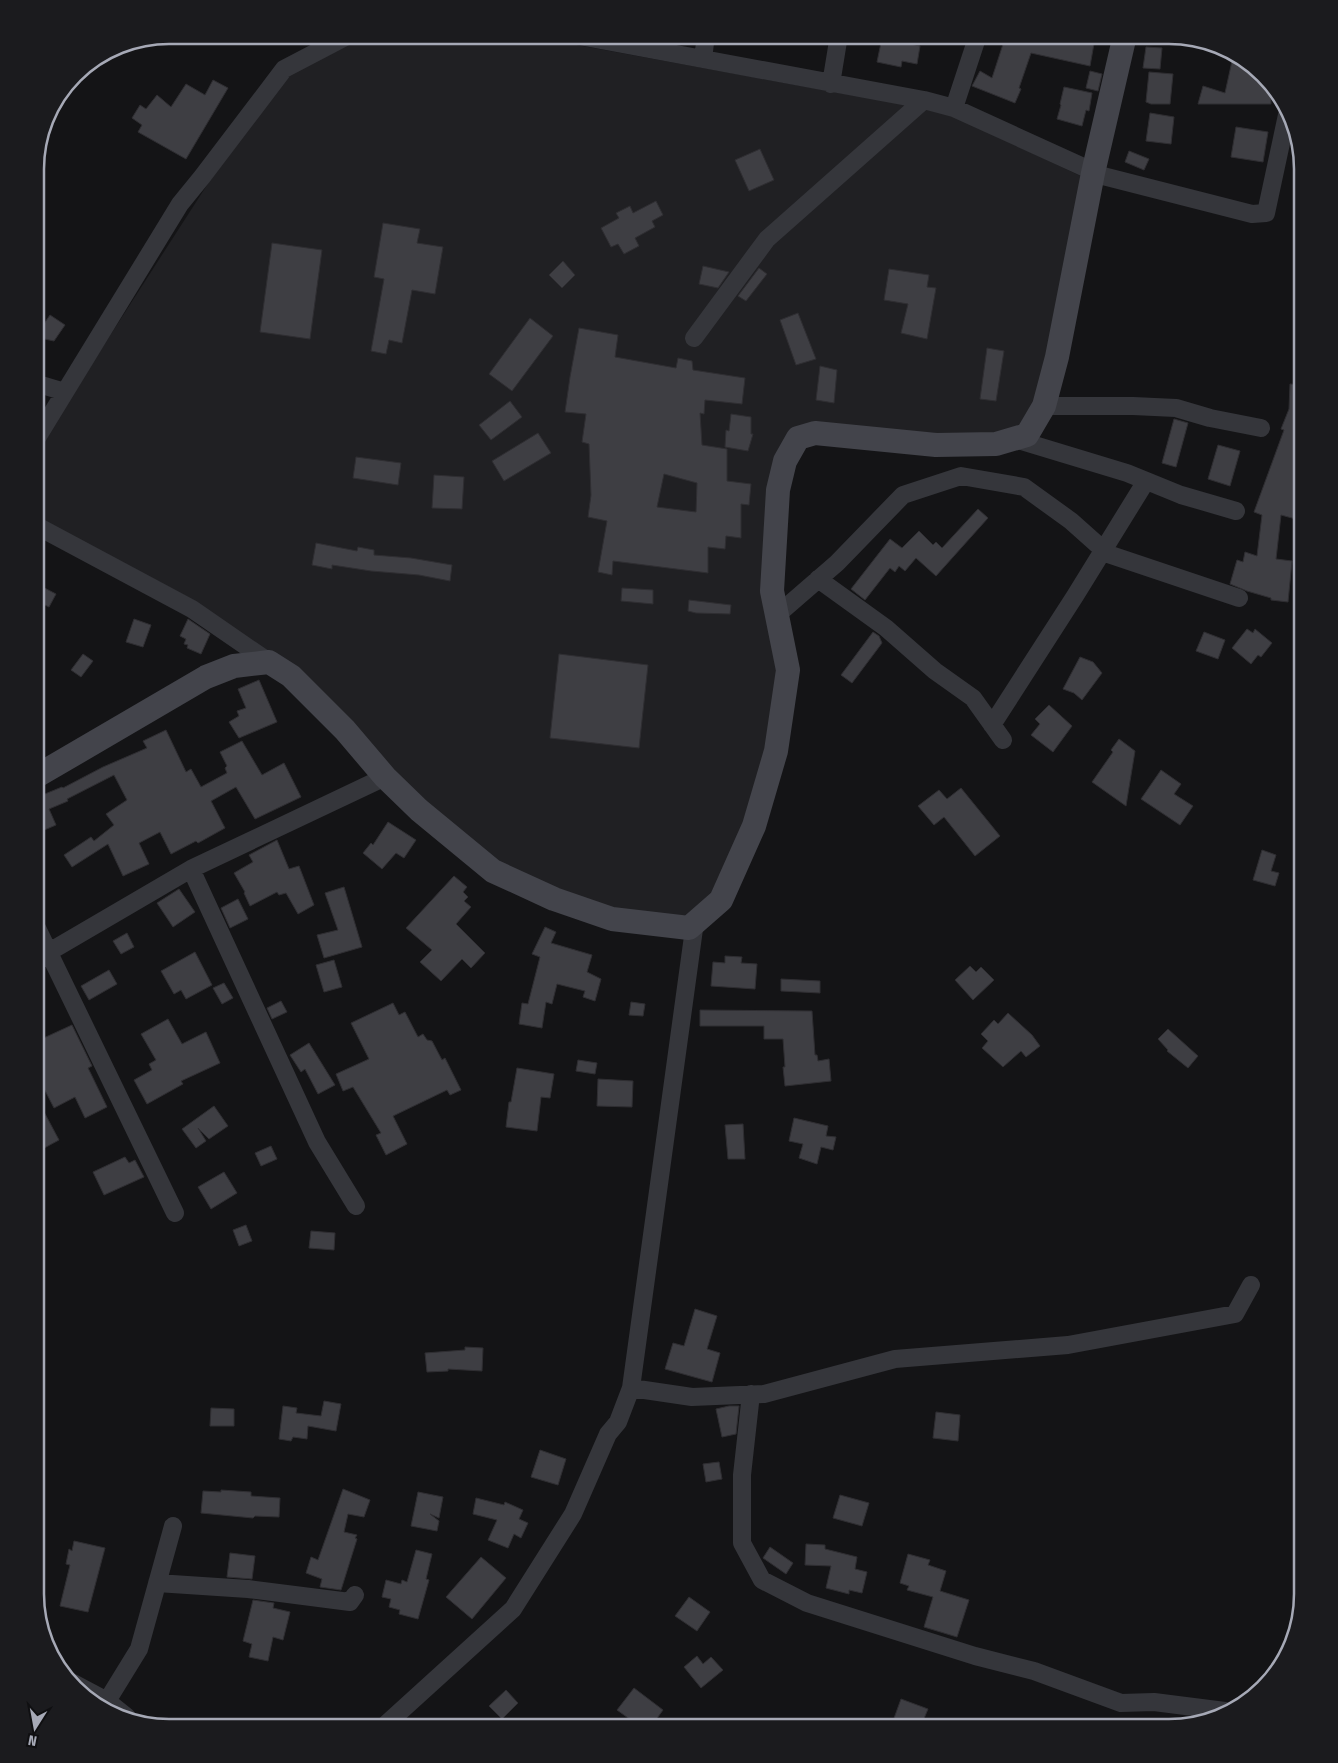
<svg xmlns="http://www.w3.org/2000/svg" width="1338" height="1763" font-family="'Fira Sans Condensed',sans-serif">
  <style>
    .built { fill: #202023 }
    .building { fill: #3e3e43; stroke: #2f2e32; fill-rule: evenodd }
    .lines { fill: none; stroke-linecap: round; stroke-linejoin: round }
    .street { stroke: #35363b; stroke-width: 18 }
    .secondary { stroke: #43444b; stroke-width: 24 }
    .rim { fill: none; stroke: #a6a9b6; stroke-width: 2.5 }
  </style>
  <rect width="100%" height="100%" fill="#141416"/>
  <path class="built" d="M377,35H522L923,108L951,115L1085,178L1037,403L1022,429L995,437L814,425L778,458L781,670L769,750L747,824L715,896L687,921L614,913L497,865L197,602L35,516V458L71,396L209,182L289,75L354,42Z"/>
  <path class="building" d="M1006,35H1074L1095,38L1090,66L1031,53L1019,88L1021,89L1015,103L972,86L980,71L992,78Z
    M882,38L920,46L917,64L902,61L901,67L877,62Z
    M1146,47L1162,48L1160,69L1143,68Z
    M1234,52L1271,85V104H1198L1203,86L1225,93Z
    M1090,71L1102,74L1098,91L1086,88Z
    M1149,72L1173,74L1170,104H1151L1146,102Z
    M213,80L228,88L186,159L138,132L142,125L132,118L140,105L146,109L157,95L171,107L186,84L205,95Z
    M1064,87L1092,93L1089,111L1086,110L1082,126L1057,119L1061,105L1060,104Z
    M1150,113L1174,117L1171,144L1146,141Z
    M1236,127L1268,132L1263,162L1231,157Z
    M760,149L774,180L749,191L735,160Z
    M1129,151L1149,159L1144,170L1125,162Z
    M656,201L663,215L652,221L655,227L635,238L639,246L624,254L618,244L611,247L601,228L619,218L616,213L630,206L633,213Z
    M383,223L420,229L417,243L443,247L435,294L412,290L402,343L389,340L386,354L371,351L384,279L374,277Z
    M272,243L322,250L310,339L260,332Z
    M563,261L575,275L562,288L549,275Z
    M703,266L729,272L718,288L699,284Z
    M759,268L767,274L746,301L738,296Z
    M889,269L929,275L927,287L936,288L927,339L901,333L908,304L884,300Z
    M798,313L816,359L796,365L780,320Z
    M50,315L65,325L54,341L35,337Z
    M530,318L553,336L512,391L489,374Z
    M579,328L618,335L615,357L676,368L678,358L692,361L693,370L745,378L742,404L705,400L704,414L700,413L702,445L727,449V481L751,484L749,505L741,504V538L726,536L725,549L708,547V573L613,561L612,575L598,572L607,521L588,517L591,495L589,444L582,442L586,414L565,412L570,377ZM664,474L697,483L696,512L657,507Z
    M987,348L1004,351L996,401L980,399Z
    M820,366L837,370L834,403L816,400Z
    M1290,384L1303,385V428L1294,453L1300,455L1297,464H1303V521L1281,515L1276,559L1292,561L1288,602L1271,600V598L1247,591L1230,584L1237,560L1243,562L1245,552L1257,556L1262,515L1254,512L1284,430L1281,429L1289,409Z
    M510,401L522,417L491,440L479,425Z
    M731,414L751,417V434H753L748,451L725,447L726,430L729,431Z
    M1174,419L1188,423L1176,467L1162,463Z
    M538,433L551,453L504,481L492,461Z
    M1218,445L1240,451L1230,486L1208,479Z
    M356,457L401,463L398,485L353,478Z
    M434,475L464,477L462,509L432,508Z
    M978,509L988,518L936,576L916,558L905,571L899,566L895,572L890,568L865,600L851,589L890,539L902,548L919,531L933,545L936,542L942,548Z
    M316,543L357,551L358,547L374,550V555L411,558L452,565L450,581L419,575L371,571L332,565V569L312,565Z
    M35,583L56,594L49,607L35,600Z
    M622,588L653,590V604L621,601Z
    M689,600L731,605L730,614L696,613L688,611Z
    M134,619L151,625L143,647L126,642Z
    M188,619L210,634L201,654L187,648L188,645L184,644L186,639L180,636Z
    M1247,629L1253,633L1255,629L1272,643L1261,657L1258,655L1251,664L1232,648Z
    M873,632L879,636L882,643L852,683L841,675Z
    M1204,632L1225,640L1218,659L1196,651Z
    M83,654L93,661L81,677L71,670Z
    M559,654L648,665L639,748L550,738Z
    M1080,657L1093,662L1102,673L1082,700L1074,693L1063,689Z
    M259,680L277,722L239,738L229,722L239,716L237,711L246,708L238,689Z
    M1049,705L1072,726L1053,752L1031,735L1040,724L1035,719Z
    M166,730L186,772L191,769L201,787L227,773L225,768L227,766L220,752L242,741L262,775L284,763L301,797L255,819L236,787L211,801L225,828L198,843L196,841L171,854L160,832L139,843L149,864L123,876L108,844L72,867L64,855L91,837L94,841L114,825L106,814L127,800L114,775L67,799L68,801L49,809L56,825L35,834V798L62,787L63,788L103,767L147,748L143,741Z
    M1119,739L1135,751L1126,806L1092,782L1113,752L1111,750Z
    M1161,770L1181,784L1174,794L1193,806L1180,825L1141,799Z
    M961,788L1000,836L975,856L944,817L934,825L918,806L939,790L947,799Z
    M388,822L416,840L404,858L396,853L382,869L363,853L371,843L373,845Z
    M277,840L289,869L299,866L314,905L298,914L286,893L279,895L277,892L250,906L244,893L245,892L234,873L253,862L249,855Z
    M1262,850L1276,855L1271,871L1279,873L1275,886L1253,880Z
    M454,876L467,887L463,892L468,897L464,901L471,907L456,924L485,953L471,968L462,959L441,981L420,962L432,950L406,928Z
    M344,887L362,947L324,958L317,935L338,930L325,893Z
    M179,889L195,912L173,927L157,903Z
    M238,899L248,919L230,928L221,908Z
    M545,927L556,932L551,943L592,955L587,972L601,979L595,1001L583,997L585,991L557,984L552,1004L546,1002L542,1028L519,1024L522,1003L528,1004L540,957L532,954Z
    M127,933L134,947L121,954L113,941Z
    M195,952L212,985L186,999L181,990L174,994L161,971Z
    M725,956L742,957L741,963L757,964L755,989L711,986L713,962L725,963Z
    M334,960L342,987L324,992L316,965Z
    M970,966L976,972L981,967L994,980L973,1000L955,980Z
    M109,970L117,984L89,1000L81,986Z
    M781,979L820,981V993L781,991Z
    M224,983L233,998L222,1004L213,988Z
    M281,1001L287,1012L272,1019L267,1008Z
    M631,1002L645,1004L643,1016L629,1015Z
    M393,1003L399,1015L405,1012L418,1037L423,1034L427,1040L432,1041L442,1060L445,1058L461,1090L450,1095L447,1090L393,1116L407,1144L386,1155L376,1135L381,1133L353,1087L343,1091L336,1074L369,1059L351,1023Z
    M700,1010L812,1011L815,1055H817L818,1061L829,1059L831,1081L785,1086L783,1067H785L783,1039H764V1026H700Z
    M1008,1013L1032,1035L1040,1046L1026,1057L1021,1051L1003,1067L982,1048L988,1041L981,1034L994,1020L998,1024Z
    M168,1019L182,1044L206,1032L220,1063L181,1081L183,1084L147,1104L134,1080L152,1070L149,1064L156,1060L141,1034Z
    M72,1025L92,1066L88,1068L91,1074L107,1107L85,1118L75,1097L54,1108L38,1077L40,1076L35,1067V1042Z
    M1168,1029L1198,1056L1188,1068L1167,1051L1168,1050L1158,1039Z
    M309,1043L335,1085L318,1094L305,1069L301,1072L290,1055Z
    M578,1060L597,1063L595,1074L576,1071Z
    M517,1068L554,1074L550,1098L541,1097L537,1131L506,1127L509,1102H511Z
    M598,1079L633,1081L632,1107L597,1106Z
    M35,1095L59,1140L35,1153Z
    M214,1106L228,1126L209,1139L198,1128L206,1141L196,1148L182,1129Z
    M794,1118L828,1126L826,1136L836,1137L833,1150L821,1147L817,1164L799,1158L803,1144L789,1141Z
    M743,1124L745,1159H728L725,1125Z
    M271,1146L277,1159L261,1166L255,1153Z
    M125,1157L129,1163L135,1160L144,1177L104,1195L93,1172Z
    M224,1172L237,1193L211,1209L198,1187Z
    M246,1225L252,1241L239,1246L233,1230Z
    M311,1231L335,1233L334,1250L309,1248Z
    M695,1309L717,1316L707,1349L720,1353L712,1382L665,1369L673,1343L684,1346Z
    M465,1347L483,1348L482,1371L448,1369V1371L427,1372L425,1353L465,1350Z
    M324,1401L341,1404L336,1431L308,1426L307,1439L293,1437L291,1441L279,1439L283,1406L297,1408L296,1413L321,1416Z
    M729,1406H739L736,1434L722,1437L716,1409Z
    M211,1408L234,1409V1426H210Z
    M936,1412L960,1415L958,1441L933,1438Z
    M540,1450L566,1459L558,1485L531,1477Z
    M719,1462L722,1479L706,1482L703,1464Z
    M343,1489L370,1500L364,1517L348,1514L344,1532L357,1535L355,1538L357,1539L341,1590L320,1587L322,1579L306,1573L311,1557L318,1560Z
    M221,1490L251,1492V1496L280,1498L279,1517L255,1516L253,1518L201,1513L203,1491L221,1492Z
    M418,1492L443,1497L439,1518L430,1514L439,1521L437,1531L411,1526Z
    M840,1495L869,1503L862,1526L833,1518Z
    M476,1498L504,1505L505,1502L523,1510L519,1519L528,1523L521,1538L514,1534L508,1548L488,1540L497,1520L473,1514Z
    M74,1541L105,1548L88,1612L60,1606L70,1565L66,1564L69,1549L72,1551Z
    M806,1544L825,1545V1549L857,1557L855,1569L867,1572L862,1593L849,1590V1594L826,1588L831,1566L805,1565Z
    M770,1547L793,1563L786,1574L763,1558Z
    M416,1550L432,1554L426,1579L429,1580L418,1619L399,1614L400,1610L389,1607L391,1599L382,1597L386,1580L401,1584L402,1580L407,1582Z
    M230,1553L255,1556L252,1579L227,1577Z
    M908,1554L930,1560L928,1565L946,1571L940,1591L969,1600L957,1637L924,1627L933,1597L907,1590L909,1586L900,1583Z
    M481,1557L506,1578L472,1619L446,1597Z
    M689,1597L710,1612L697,1631L675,1616Z
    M253,1600L274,1603L273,1608L290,1612L283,1640L273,1637L268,1661L249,1657L252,1644L243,1641Z
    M697,1656L703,1664L711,1657L723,1670L701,1688L684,1667Z
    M634,1688L663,1710L650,1728H642L617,1710Z
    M506,1690L518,1703L502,1719L489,1706Z
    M901,1699L928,1709L920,1728H899L901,1724L893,1721Z"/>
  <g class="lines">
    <path class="street" d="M574,35L924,100L954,108L1103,176L1252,214L1266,213L1287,115
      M703,59L706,35
      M831,84L839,35
      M954,108L978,35
      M694,338L767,239L924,100
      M35,383L65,392
      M1044,406H1133L1176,408L1210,418L1261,428
      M1015,439L1127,473L1181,495L1236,511
      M35,441L180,204L202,177L284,69L349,35
      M35,525L192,609L269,662
      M818,579L886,628L935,671L973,698L1003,740
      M777,615L837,563L903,495L961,476L1024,487L1071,521L1108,554L1239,598
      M992,725L1075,596L1146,481
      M191,869L317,1142L356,1206
      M35,924L175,1213
      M35,963L49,952L191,869L385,777
      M631,1388L692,1397L764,1394L895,1359L1068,1345L1235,1314L1251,1285
      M751,1394L742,1475V1543L762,1580L807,1603L975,1656L1034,1671L1121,1703L1154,1702L1225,1711
      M157,1583L248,1589L350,1602L355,1595
      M73,1683L107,1701L127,1717
      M107,1701L139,1649L173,1526
      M382,1728L513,1609L573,1514L608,1434L618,1422L631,1388L694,929L689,928"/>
    <path class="secondary" d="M35,777L206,677L234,666L269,662L291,676L345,730L385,777L419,810L493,871L554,899L612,919L689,928L721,900L754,826L776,751L788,670L772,591L778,490L785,461L798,438L815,433L936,445L996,444L1027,435L1044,406L1057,357L1093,173L1125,35"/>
  </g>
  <path d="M0 0H1338V1763H0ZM169 44H1169A125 125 0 0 1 1294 169V1594A125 125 0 0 1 1169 1719H169A125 125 0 0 1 44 1594V169A125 125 0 0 1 169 44Z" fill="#1b1b1e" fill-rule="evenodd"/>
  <path class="rim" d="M169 44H1169A125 125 0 0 1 1294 169V1594A125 125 0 0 1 1169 1719H169A125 125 0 0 1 44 1594V169A125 125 0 0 1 169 44Z"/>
  <g transform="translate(35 1728) rotate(191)" stroke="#0f0f11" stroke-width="4" paint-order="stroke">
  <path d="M0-4L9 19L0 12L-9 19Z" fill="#a6a9b6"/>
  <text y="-8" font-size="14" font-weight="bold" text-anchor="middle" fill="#a6a9b6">N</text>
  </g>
</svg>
